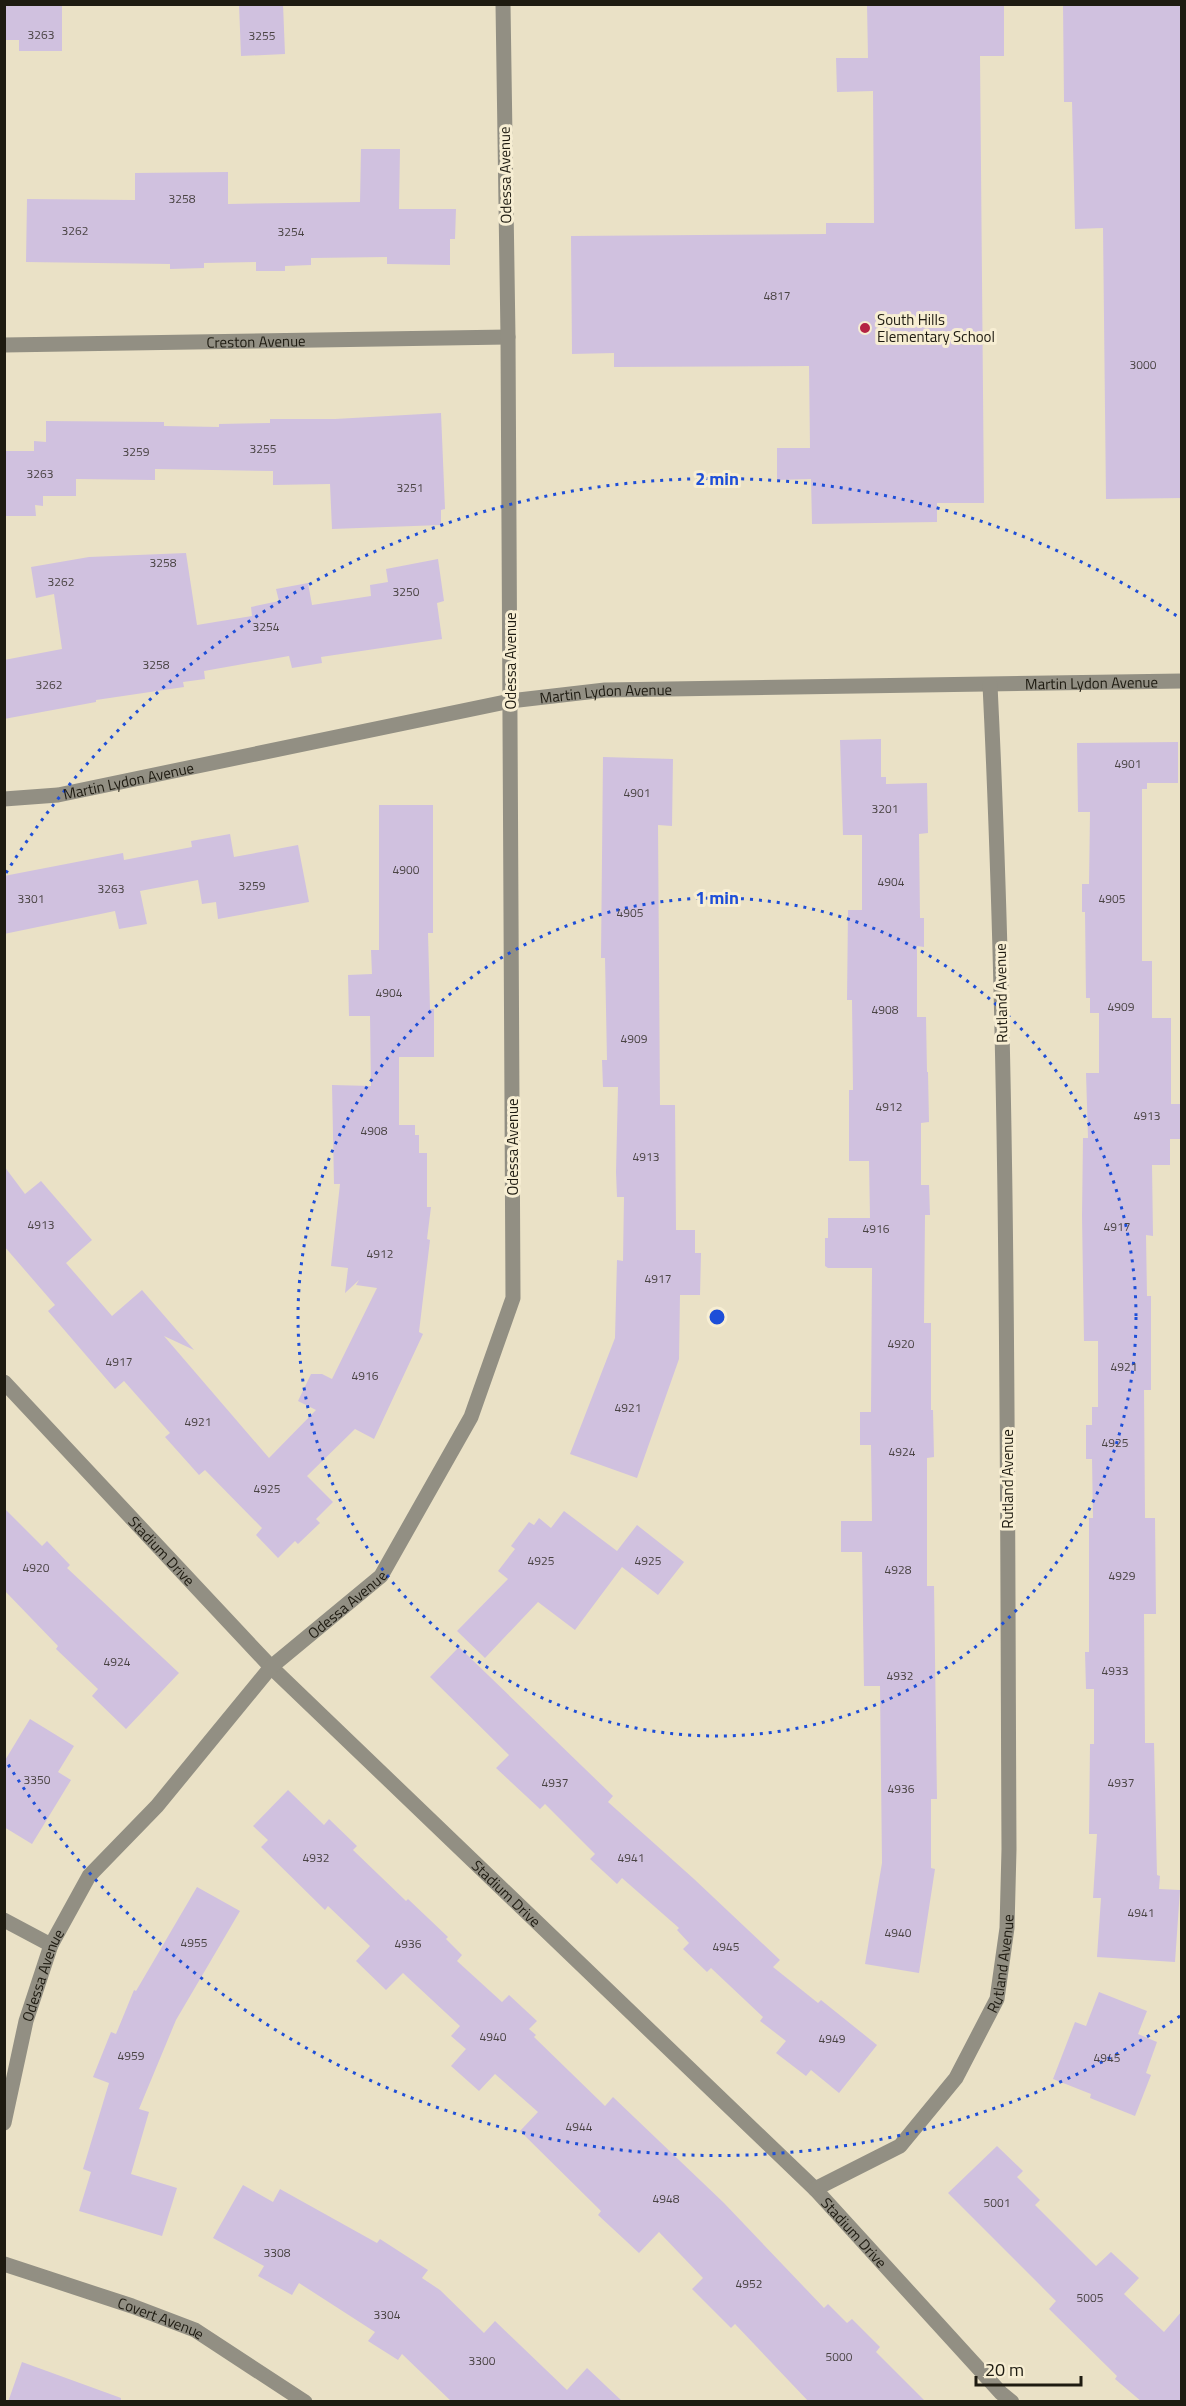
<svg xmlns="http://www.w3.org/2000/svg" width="1186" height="2406" font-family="'Titillium Web',sans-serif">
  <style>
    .building { fill: #d0c1df }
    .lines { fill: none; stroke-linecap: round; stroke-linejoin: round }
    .minor { stroke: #928f83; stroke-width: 15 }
    .ring { fill: none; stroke: #1d4ed8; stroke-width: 3; stroke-dasharray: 3 6 }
    .poi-dot { fill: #b42243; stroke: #f7eed3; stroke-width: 2 }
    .labels { text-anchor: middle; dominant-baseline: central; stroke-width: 6; stroke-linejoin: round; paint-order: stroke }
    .number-label { font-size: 12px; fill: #4a4444 }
    .street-label { font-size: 15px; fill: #1e1b11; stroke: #f7eed3 }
    .poi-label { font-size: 15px; fill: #1e1b11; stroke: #f7eed3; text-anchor: start }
    .centre { fill: #1d4ed8; stroke: #f7eed3; stroke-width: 3 }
    .ring-label { font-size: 18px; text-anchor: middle; font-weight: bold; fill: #1d4ed8; stroke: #f7eed3; stroke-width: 6; stroke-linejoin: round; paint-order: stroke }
  </style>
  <rect width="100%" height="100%" fill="#eae1c6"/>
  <path class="building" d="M4,4H62V51H19V40H4Z
    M239,4H283L285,54L241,56Z
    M867,4H1004V56H980L984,503H937V522L812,524L811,479L777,480V448H810L809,366L614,367V353L572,354L571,236L826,234V223H874L873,91L837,92L836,58H868Z
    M1063,4H1182V498L1106,499L1103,228L1075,229L1072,102H1064Z
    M361,149H400L399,209H456L455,239H450V265L387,264V257L311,258V265L285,266V271H256V262L204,263V268L170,269V264L26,262L27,199L135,200V173L228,172V204L360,202Z
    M441,413L445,509L441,510V525L332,529L330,484L273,485V471L155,469V480L76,479V496H43V506L35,505L36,516H4V451H34V441L46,442V421L164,422V426L219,427V424L270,423V419H335Z
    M186,553L197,625L252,616L251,607L279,601L276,589L308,583L312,605L371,596L370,585L388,582L386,569L438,559L444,601L437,603L442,639L321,657L322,663L292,668L289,656L204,671L205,679L183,682L184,687L96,700V702L4,719V660L62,649L54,594L36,598L31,567L89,557Z
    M881,739V777H886V784L927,783L928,833L919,834L920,918H924V947L917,946V1017H926L927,1072H928L929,1122L921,1123V1185H929L930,1215H925L924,1323H931V1410H933L934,1457L927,1458V1586H934L937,1799H931V1868L935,1869L919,1973L865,1964L882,1863L880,1686H864L862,1552H841V1521H872L871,1445H860V1412H871L872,1268H828L825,1266V1238H828V1218H870L869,1161H849V1090H853L852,1000H847L848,910H862V835H843L840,740Z
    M1178,742V783H1147V789H1142V961H1152V1018H1171V1104H1182V1139H1170V1165H1152L1153,1236L1146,1235L1147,1296H1151V1390H1144L1145,1518H1155L1156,1614H1144L1145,1743H1154L1157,1875L1160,1876L1159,1889L1180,1890L1175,1962L1097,1957L1101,1898H1093L1097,1834H1089L1090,1744H1094V1689H1086L1085,1652H1089V1518H1093L1092,1459H1086V1425H1092V1407H1098V1341H1084L1082,1216L1083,1138H1088L1086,1073H1099V1013H1090V998H1086L1085,912H1082V884H1089L1090,812H1078L1077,743Z
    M603,757L673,759L672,826L658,825L660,1105H675L676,1230H695V1253H701L700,1295H680L679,1359L637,1478L570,1454L615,1338L617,1260L623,1261L624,1197H617L616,1172L618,1087H603L602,1060H607L605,958H601Z
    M379,805H433V933H428L430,1009H434V1057H399V1125H415V1135H419V1153H427V1207H431L427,1239L430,1240L419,1332L423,1334L374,1439L355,1429L307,1476L333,1502L316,1519L320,1523L298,1544L295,1541L278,1558L256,1535L262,1528L205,1470L199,1475L165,1437L170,1433L124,1381L115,1389L48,1311L55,1305L4,1246V1166L25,1194L41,1181L92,1240L66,1263L112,1316L142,1290L194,1350L164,1336L269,1458L316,1410L298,1401L311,1374H322L332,1379L377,1288L356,1285L359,1280L345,1293L348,1268L331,1266L340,1184H334L332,1085L371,1086L370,1016H349L348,975L372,974L371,950H379Z
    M230,834L234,857L298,845L309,902L218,919L216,902L202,904L198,880L140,891L147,924L119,929L115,911L4,934V876L123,853L124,860L192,847L191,841Z
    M4,1508L42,1546L47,1541L70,1565L67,1568L179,1673L126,1729L92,1696L98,1689L56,1649L58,1646L4,1590Z
    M564,1511L617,1551L637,1525L684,1562L658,1595L622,1567L575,1630L538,1602L485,1658L457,1631L508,1579L498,1571L515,1549L511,1546L529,1522L534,1525L539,1518L551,1528Z
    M459,1647L613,1796L608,1802L694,1879L780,1960L773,1967L818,2003L821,2000L877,2045L839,2093L811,2070L806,2076L776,2053L786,2041L760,2021L763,2017L711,1968L707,1972L683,1949L689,1943L677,1930L679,1928L622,1878L617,1884L590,1859L595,1854L545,1804L540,1809L496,1768L509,1755L430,1677Z
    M30,1719L74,1746L58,1772L71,1780L32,1844L4,1827V1762Z
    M288,1790L324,1825L329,1819L357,1846L353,1850L406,1901L408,1899L448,1937L446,1939L462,1955L457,1961L502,2002L509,1995L537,2021L529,2029L536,2035L534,2037L605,2106L613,2097L724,2203L824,2308L828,2304L847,2323L852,2319L880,2347L876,2352L926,2402H809L735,2324L731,2328L692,2289L703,2278L659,2232L639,2253L598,2215L601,2211L520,2131L538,2112L495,2074L479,2091L451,2066L466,2049L451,2036L460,2026L403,1973L386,1990L356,1961L370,1946L328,1906L325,1910L261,1847L268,1840L253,1826Z
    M197,1887L240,1911L176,2020L139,2109L149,2112L131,2174L177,2188L162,2236L79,2211L91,2172L83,2169L109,2083L93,2077L111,2032L116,2034L134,1990L136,1991Z
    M1099,1992L1147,2011L1138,2034L1157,2042L1146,2073L1151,2075L1135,2116L1090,2098L1091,2094L1053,2079L1075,2022L1086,2026Z
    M997,2146L1023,2171L1017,2177L1040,2200L1035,2205L1096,2266L1111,2252L1139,2278L1124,2294L1164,2332L1182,2311V2402H1142L1115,2379L1117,2376L1049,2309L1056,2301L948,2193Z
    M243,2185L273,2202L280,2189L377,2243L380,2239L428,2270L422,2278L440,2290L484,2333L495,2321L567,2390L587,2368L623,2402H452L402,2354L398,2360L368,2341L375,2332L299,2283L292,2295L258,2276L264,2266L213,2238Z
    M22,2362L121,2398V2402H8Z"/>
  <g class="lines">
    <g class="minor">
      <path id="s1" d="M4,345L508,337"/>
      <path id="s2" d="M4,799L58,795L510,701L605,690L1182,681"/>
      <path id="s3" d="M4,1382L271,1667L815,2189L1001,2393L1012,2402"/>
      <path d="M4,1920L51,1945"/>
      <path id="s4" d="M4,2123L26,2021L51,1945L89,1876L157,1806L271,1667L381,1576L471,1417L513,1298L508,337L503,4"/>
      <path id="s5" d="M815,2189L900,2146L956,2078L997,1999L1007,1928L1009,1849C1007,1461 1009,1073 990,685"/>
      <path id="s6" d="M4,2264L132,2306L195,2330L305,2402"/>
    </g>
  </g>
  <g class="ring">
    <circle cx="717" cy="1317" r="419"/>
    <path d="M1180 2016A838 838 0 0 1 6 1761M6 873A838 838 0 0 1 1180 618"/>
  </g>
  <circle class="poi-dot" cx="865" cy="328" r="6"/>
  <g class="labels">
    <g class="number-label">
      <text x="41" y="34">3263</text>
      <text x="262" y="35">3255</text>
      <text x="182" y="198">3258</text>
      <text x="75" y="230">3262</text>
      <text x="291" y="231">3254</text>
      <text x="777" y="295">4817</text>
      <text x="1143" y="364">3000</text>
      <text x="263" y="448">3255</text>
      <text x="136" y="451">3259</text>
      <text x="40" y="473">3263</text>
      <text x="410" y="487">3251</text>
      <text x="163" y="562">3258</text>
      <text x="61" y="581">3262</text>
      <text x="406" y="591">3250</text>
      <text x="266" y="626">3254</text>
      <text x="156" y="664">3258</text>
      <text x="49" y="684">3262</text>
      <text x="1128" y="763">4901</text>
      <text x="637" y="792">4901</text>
      <text x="885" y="808">3201</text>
      <text x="406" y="869">4900</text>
      <text x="891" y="881">4904</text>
      <text x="252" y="885">3259</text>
      <text x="111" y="888">3263</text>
      <text x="31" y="898">3301</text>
      <text x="1112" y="898">4905</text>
      <text x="630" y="912">4905</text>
      <text x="389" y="992">4904</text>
      <text x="1121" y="1006">4909</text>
      <text x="885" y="1009">4908</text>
      <text x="634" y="1038">4909</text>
      <text x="889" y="1106">4912</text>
      <text x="1147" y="1115">4913</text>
      <text x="374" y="1130">4908</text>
      <text x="646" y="1156">4913</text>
      <text x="41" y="1224">4913</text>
      <text x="1117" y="1226">4917</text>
      <text x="876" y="1228">4916</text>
      <text x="380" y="1253">4912</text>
      <text x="658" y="1278">4917</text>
      <text x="901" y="1343">4920</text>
      <text x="119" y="1361">4917</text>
      <text x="1124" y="1366">4921</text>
      <text x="365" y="1375">4916</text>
      <text x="628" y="1407">4921</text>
      <text x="198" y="1421">4921</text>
      <text x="1115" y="1442">4925</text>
      <text x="902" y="1451">4924</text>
      <text x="267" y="1488">4925</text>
      <text x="541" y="1560">4925</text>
      <text x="648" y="1560">4925</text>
      <text x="36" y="1567">4920</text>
      <text x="898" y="1569">4928</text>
      <text x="1122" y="1575">4929</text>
      <text x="117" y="1661">4924</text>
      <text x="1115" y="1670">4933</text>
      <text x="900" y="1675">4932</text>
      <text x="37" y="1779">3350</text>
      <text x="555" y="1782">4937</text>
      <text x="1121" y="1782">4937</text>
      <text x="901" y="1788">4936</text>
      <text x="316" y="1857">4932</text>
      <text x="631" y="1857">4941</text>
      <text x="1141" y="1912">4941</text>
      <text x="898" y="1932">4940</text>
      <text x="194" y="1942">4955</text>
      <text x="408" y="1943">4936</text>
      <text x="726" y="1946">4945</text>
      <text x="493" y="2036">4940</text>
      <text x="832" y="2038">4949</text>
      <text x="131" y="2055">4959</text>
      <text x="1107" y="2057">4945</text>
      <text x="579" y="2126">4944</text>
      <text x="666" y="2198">4948</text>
      <text x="997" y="2202">5001</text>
      <text x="277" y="2252">3308</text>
      <text x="749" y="2283">4952</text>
      <text x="1090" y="2297">5005</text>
      <text x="387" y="2314">3304</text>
      <text x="839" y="2356">5000</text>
      <text x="482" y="2360">3300</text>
    </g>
    <g class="street-label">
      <text transform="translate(505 175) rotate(-91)">Odessa Avenue</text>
      <text stroke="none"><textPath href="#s1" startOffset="252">Creston Avenue</textPath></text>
      <text transform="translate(510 661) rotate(-90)">Odessa Avenue</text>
      <text stroke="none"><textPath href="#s2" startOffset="1098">Martin Lydon Avenue</textPath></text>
      <text stroke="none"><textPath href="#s2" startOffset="612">Martin Lydon Avenue</textPath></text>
      <text stroke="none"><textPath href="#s2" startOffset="126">Martin Lydon Avenue</textPath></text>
      <text transform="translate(1001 993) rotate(-91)">Rutland Avenue</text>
      <text transform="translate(512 1147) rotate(-90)">Odessa Avenue</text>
      <text transform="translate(1007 1479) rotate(-90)">Rutland Avenue</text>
      <text stroke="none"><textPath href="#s3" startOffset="231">Stadium Drive</textPath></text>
      <text stroke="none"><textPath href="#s4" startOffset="639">Odessa Avenue</textPath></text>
      <text stroke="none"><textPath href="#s3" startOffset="717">Stadium Drive</textPath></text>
      <text stroke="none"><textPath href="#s5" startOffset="308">Rutland Avenue</textPath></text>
      <text stroke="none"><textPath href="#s4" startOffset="153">Odessa Avenue</textPath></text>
      <text stroke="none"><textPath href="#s3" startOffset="1203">Stadium Drive</textPath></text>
      <text stroke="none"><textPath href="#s6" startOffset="166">Covert Avenue</textPath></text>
    </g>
    <g class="poi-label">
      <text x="877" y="319">South Hills<tspan x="877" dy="17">Elementary School</tspan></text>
    </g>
  </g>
  <circle cx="717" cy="1317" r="9" class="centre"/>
  <g class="ring-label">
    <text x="717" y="485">2 min</text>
    <text x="717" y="904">1 min</text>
  </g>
  <rect width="1186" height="2406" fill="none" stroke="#1e1b11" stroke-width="12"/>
  <path d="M976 2376v9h105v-9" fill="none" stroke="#1e1b11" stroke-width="3"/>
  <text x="985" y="2376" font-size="18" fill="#1e1b11" stroke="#f7eed3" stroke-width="4.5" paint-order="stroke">20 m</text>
</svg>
